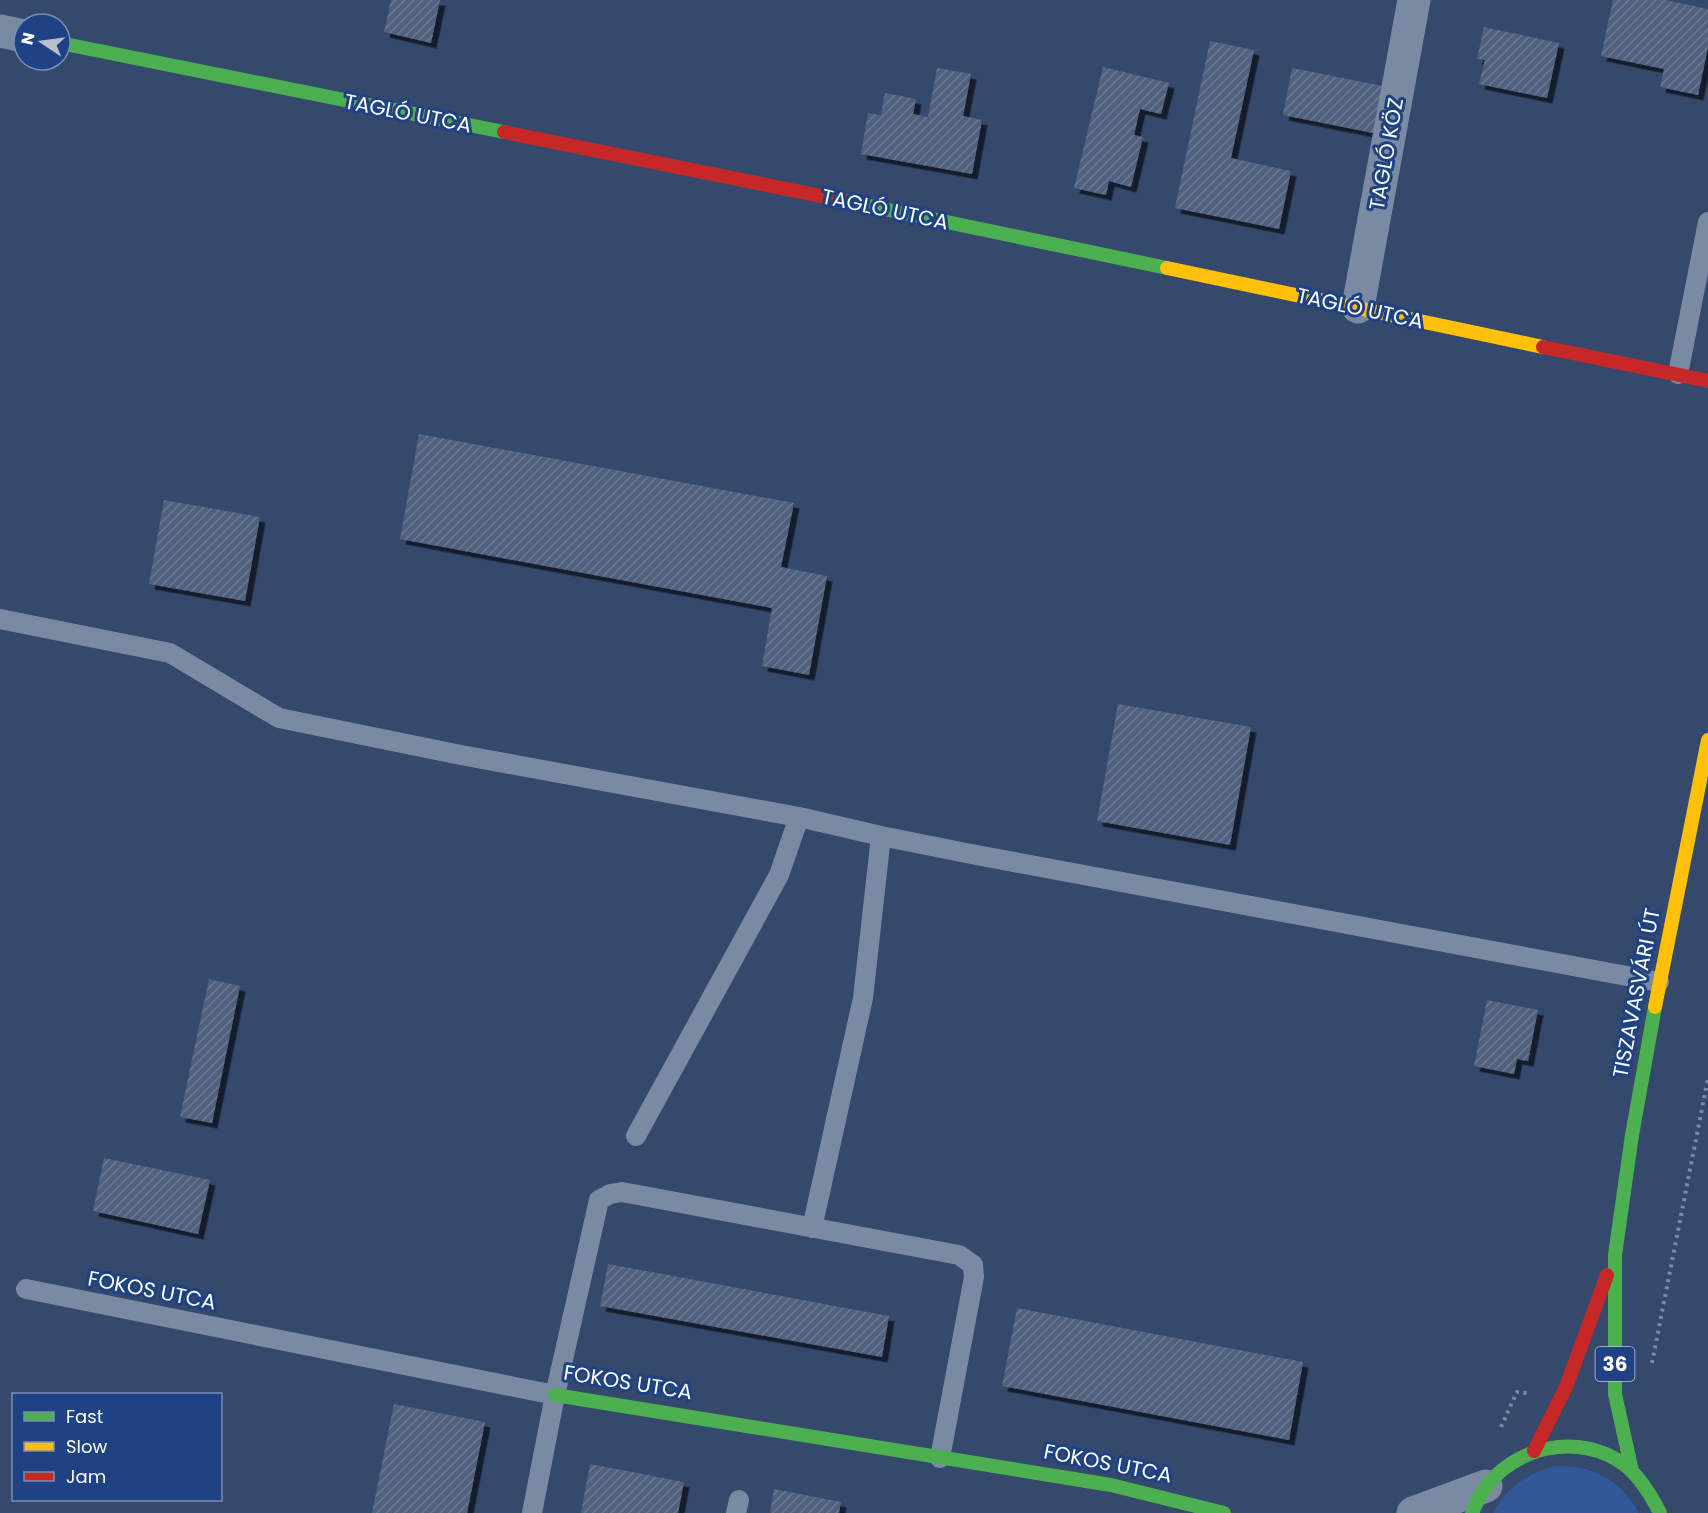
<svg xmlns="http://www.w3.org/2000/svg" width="1708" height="1513" font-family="Poppins,sans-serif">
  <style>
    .green { fill: #32589a }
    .building { fill: url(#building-hatch); filter: url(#shadow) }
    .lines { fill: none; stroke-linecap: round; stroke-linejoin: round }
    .path { stroke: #7b8aa3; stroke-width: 4; stroke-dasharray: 3 4.5; stroke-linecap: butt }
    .lane { stroke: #7b8aa3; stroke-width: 20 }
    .street { stroke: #7b8aa3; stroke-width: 33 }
    .fast { stroke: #4caf50; stroke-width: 14 }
    .slow { stroke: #ffc107; stroke-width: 14 }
    .jam { stroke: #c62828; stroke-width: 14 }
    .labels { text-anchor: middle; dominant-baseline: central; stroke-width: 6; stroke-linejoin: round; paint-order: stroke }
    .shield { fill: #1e4284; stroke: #bcc6da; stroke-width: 1.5 }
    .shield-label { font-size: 20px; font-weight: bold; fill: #fff }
    .street-label { font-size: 21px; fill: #fff; stroke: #1e4284 }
  </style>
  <defs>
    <pattern id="building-hatch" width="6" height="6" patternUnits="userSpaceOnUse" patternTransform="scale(1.5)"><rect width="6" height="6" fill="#51617e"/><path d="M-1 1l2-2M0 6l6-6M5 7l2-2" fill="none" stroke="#6b7991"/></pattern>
    <filter id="shadow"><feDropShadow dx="5.5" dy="5.5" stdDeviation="0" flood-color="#0009"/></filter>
  </defs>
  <rect width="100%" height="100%" fill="#35496d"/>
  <path class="green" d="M1555,1466C1595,1466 1618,1478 1639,1513H1493C1508,1486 1525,1475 1555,1466Z"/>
  <path class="building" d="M391,0H440L431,43L384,32Z
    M1613,0H1665L1708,9V47L1698,95L1660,87L1664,69L1601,56Z
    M1484,27L1559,43L1547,98L1479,84L1485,60L1477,59Z
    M1210,41L1254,50L1231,158L1291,171L1279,229L1175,208Z
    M1103,67L1169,83L1161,114L1140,109L1134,135L1143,137L1131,187L1109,181L1106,195L1074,188Z
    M937,68L971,74L963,116L982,120L972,174L861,154L868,113L881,115L885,93L916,99L913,114L928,117Z
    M1292,68L1388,87L1378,134L1283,115Z
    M419,434L794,503L781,567L827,576L809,675L762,666L772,608L400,539Z
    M164,500L260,517L245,601L149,584Z
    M1118,704L1251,727L1230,845L1097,821Z
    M209,979L240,986L212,1123L180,1117Z
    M1487,1000L1538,1010L1528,1061L1517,1059L1514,1074L1474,1066Z
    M104,1158L210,1180L198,1234L93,1211Z
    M608,1264L889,1316L882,1357L600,1306Z
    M1017,1308L1303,1362L1289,1440L1002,1386Z
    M394,1404L485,1422L467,1513H372Z
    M590,1464L684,1482L678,1513H581Z
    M774,1489L841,1502L839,1513H770Z"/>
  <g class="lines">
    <path class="path" d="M1652,1363L1708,1078
      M1501,1427L1517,1392L1527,1393"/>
    <path class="lane" d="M1678,374L1708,222
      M0,619L170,653L279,718L461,755L799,817L881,836L971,854L1659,982
      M636,1136L779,875L799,817
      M812,1228L863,998L881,836
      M26,1289L555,1395
      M532,1513L555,1395L599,1200L610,1194L622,1192L959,1255L973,1265L974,1277L940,1458
      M736,1513L739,1500"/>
    <path class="street" d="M0,31L24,36
      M1358,307L1414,0
      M1413,1513L1486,1486"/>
    <path class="fast" d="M60,43L504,132
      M846,201L1167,268
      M555,1395L1111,1485L1224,1513
      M1632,1471L1615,1394V1255L1632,1135L1655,1007
      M1472,1513C1475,1506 1478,1499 1482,1492C1513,1446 1579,1431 1625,1465C1641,1478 1651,1495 1660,1513"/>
    <path class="slow" d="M1167,268L1543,347
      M1655,1007L1708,740"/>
    <path class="jam" d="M504,132L846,201
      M1543,347L1708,381
      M1534,1451L1566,1387L1607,1275"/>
  </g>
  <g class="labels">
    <rect class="shield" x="1595.5" y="1347" width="39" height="34" rx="4.5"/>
    <g class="shield-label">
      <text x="1615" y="1364">36</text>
    </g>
    <g class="street-label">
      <text transform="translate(408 113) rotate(11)">TAGLÓ UTCA</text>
      <text transform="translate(1386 154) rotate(-80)">TAGLÓ KÖZ</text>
      <text transform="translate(885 209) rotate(12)">TAGLÓ UTCA</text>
      <text transform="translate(1360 308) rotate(12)">TAGLÓ UTCA</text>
      <text transform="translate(1636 993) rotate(-79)">TISZAVASVÁRI ÚT</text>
      <text transform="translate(152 1290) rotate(11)">FOKOS UTCA</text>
      <text transform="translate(628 1382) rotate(9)">FOKOS UTCA</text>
      <text transform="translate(1108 1463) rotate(11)">FOKOS UTCA</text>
    </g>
  </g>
  <rect x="12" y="1393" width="210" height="108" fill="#1e4284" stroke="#788eb5" stroke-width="1.5"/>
  <rect x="24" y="1412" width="30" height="9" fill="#4caf50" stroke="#788eb5" stroke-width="1.5"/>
  <text x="66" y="1423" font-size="18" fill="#ffffff">Fast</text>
  <rect x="24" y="1442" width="30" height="9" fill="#ffc107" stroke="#788eb5" stroke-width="1.5"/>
  <text x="66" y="1453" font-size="18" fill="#ffffff">Slow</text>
  <rect x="24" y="1472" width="30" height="9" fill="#c62828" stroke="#788eb5" stroke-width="1.5"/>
  <text x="66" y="1483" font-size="18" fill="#ffffff">Jam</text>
  <g transform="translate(42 42) rotate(283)"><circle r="28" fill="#1e4284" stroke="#788eb5" stroke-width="1.5"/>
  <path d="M0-4.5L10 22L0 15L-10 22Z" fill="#b8bfcc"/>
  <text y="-9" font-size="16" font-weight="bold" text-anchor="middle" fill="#ffffff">N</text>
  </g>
</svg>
